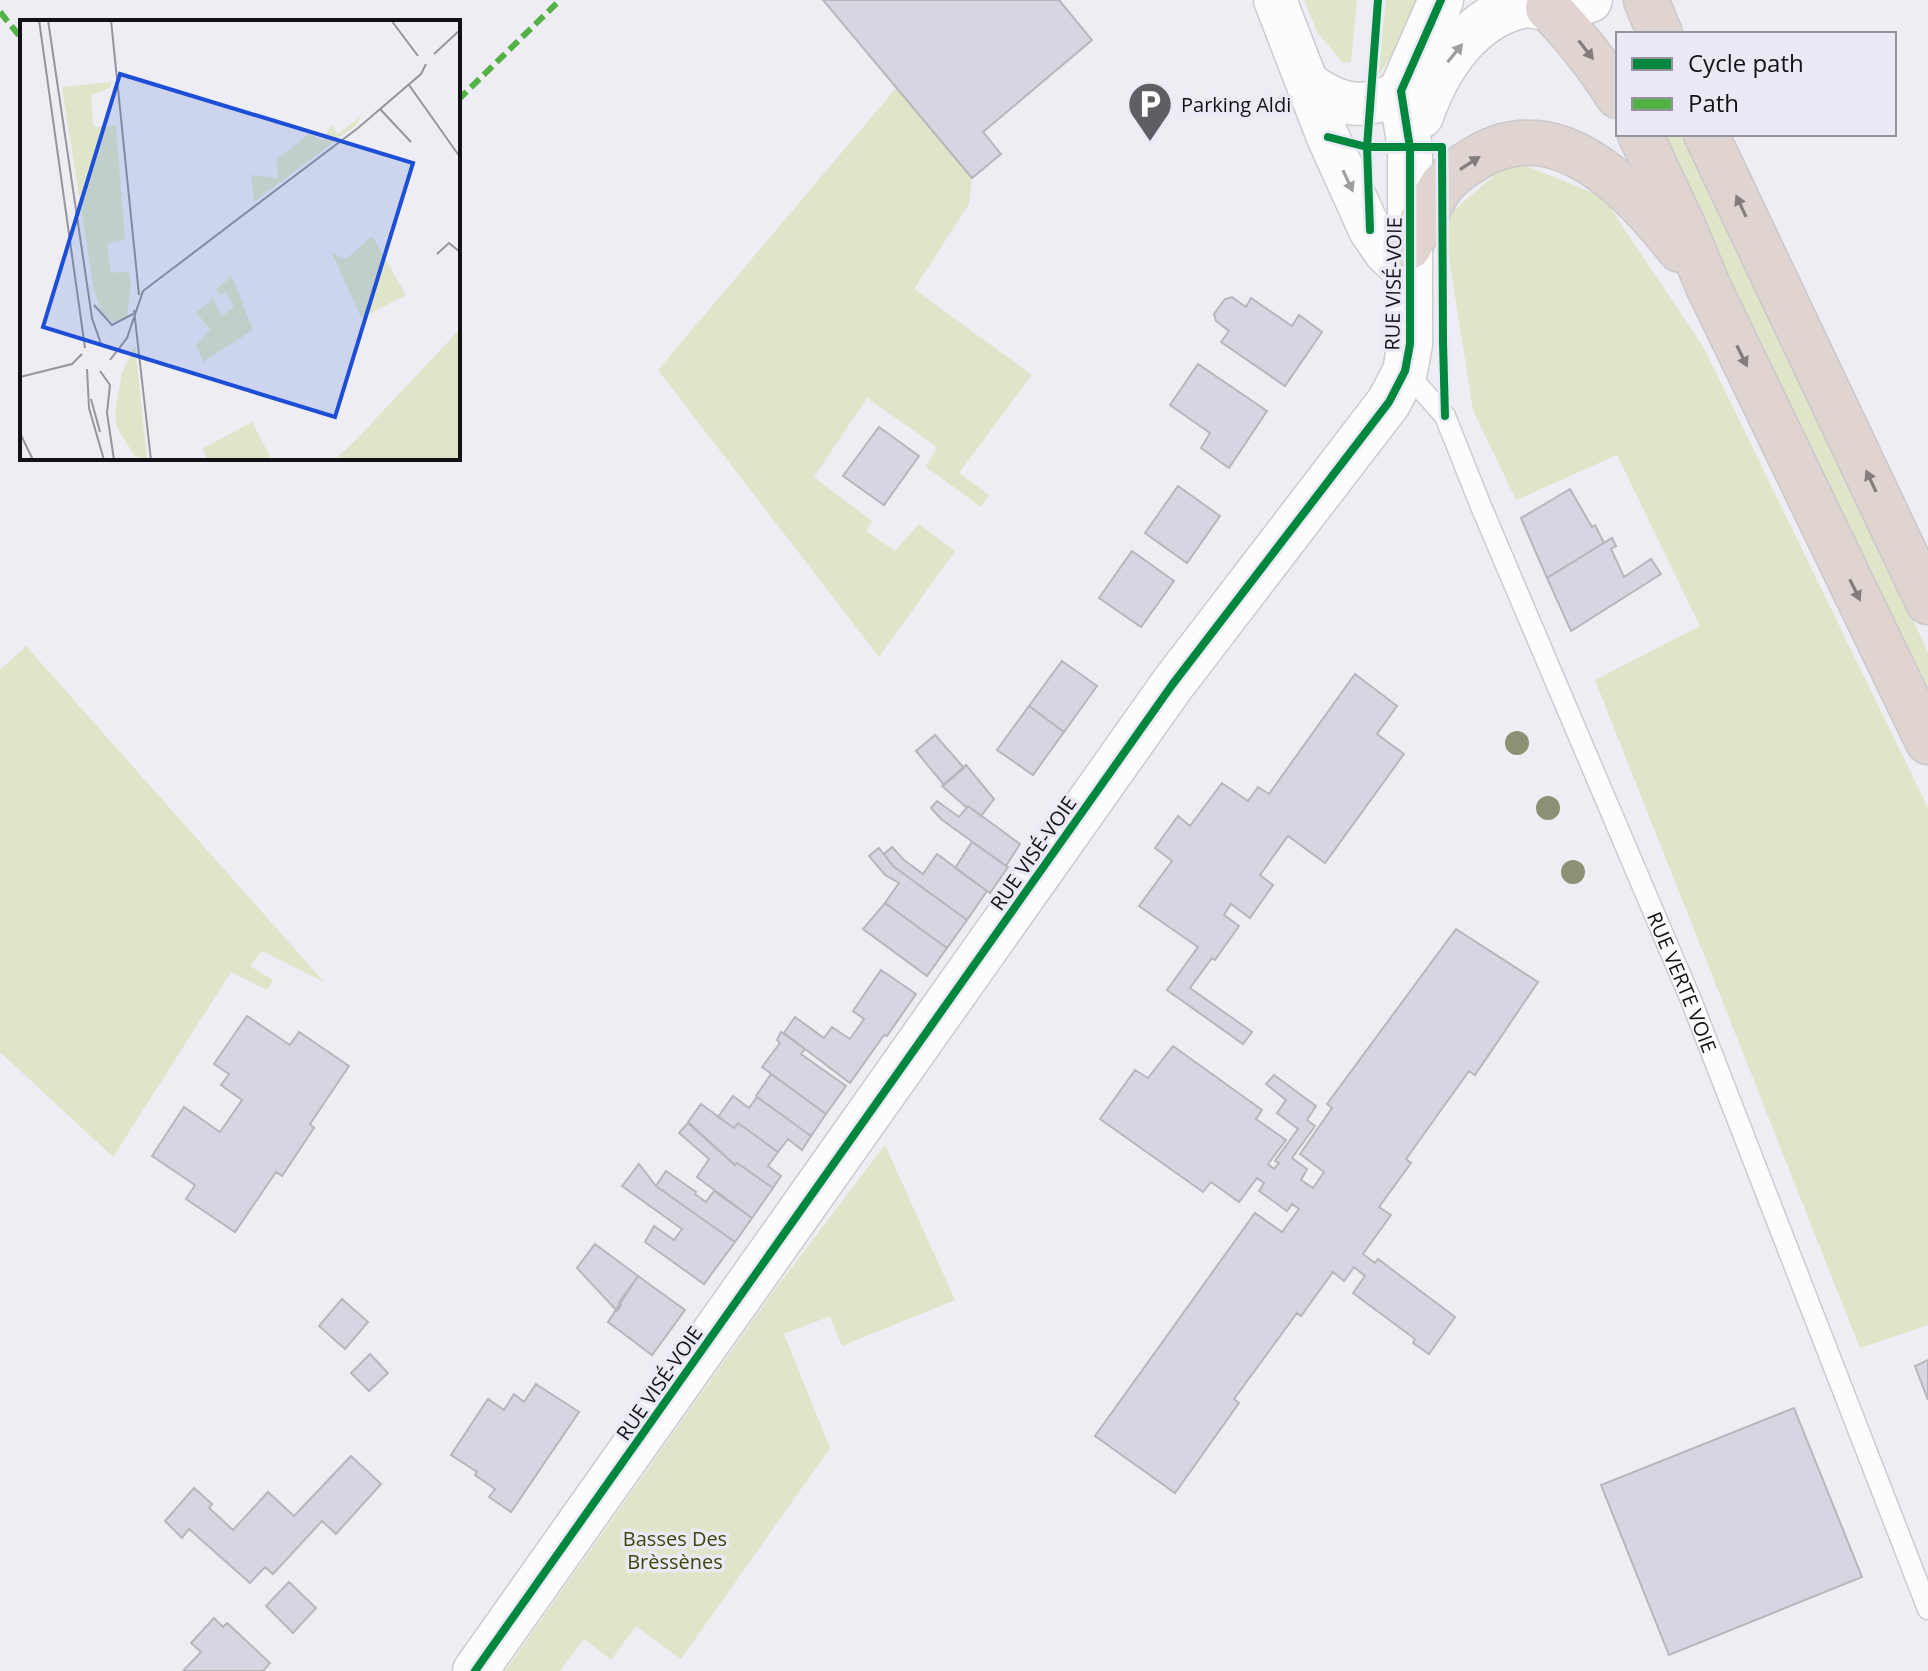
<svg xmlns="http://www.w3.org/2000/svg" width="1928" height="1671" font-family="'Open Sans',sans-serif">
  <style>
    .green { fill: #dfe5c8 }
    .building { fill: #d6d5e2; stroke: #b7b7bb; stroke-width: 2 }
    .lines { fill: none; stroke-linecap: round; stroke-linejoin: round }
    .lane-casing { stroke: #cbcbd0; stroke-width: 23 }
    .street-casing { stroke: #cbcbd0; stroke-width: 45 }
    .secondary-casing { stroke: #cbcbd0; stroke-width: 47 }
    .highway-casing { stroke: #c9c9cc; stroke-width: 47 }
    .lane { stroke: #fcfcfd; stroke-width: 20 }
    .street { stroke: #fcfcfd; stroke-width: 42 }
    .secondary { stroke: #fcfcfd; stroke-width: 44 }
    .highway { stroke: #e0d4d0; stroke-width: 44 }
    .quiet { stroke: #54b145; stroke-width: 6; stroke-dasharray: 12 6; stroke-linecap: butt }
    .cycleway-casing { stroke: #eaeaf6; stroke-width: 13 }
    .cycleway { stroke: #00873e; stroke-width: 8 }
    .tree { fill: #8d9173 }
    .oneway { fill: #837d7c }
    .oneway2 { fill: #9e9ea1 }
    .labels { text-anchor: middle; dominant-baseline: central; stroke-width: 7; stroke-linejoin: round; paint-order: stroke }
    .poi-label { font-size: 20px; fill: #121216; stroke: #eaeaf6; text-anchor: start }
    .street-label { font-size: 20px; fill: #121216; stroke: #eaeaf6 }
    .park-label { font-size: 20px; fill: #3e450b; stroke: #eaeaf6 }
    .inset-road { fill: none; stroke: #95959b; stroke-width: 2 }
    .view { fill: #1d4ed8; fill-opacity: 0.15; stroke: #1d4ed8; stroke-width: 4 }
    .inset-edge { fill: none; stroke: #121216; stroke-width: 4 }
  </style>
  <rect width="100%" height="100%" fill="#ededf3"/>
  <path class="green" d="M1304,0H1357L1351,62L1343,63L1317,32Z
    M1386,0H1420L1407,31L1378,76Z
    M896,88L972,178L969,204L914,289L1032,375L959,473L989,495L981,507L926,467L937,447L867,398L814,477L872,521L866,531L895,551L919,524L955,551L879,657L658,370Z
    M1659,134H1682L1928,652V695Z
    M1512,160L1603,197L1704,348L1928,808V1325L1860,1348L1595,680L1700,626L1617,455L1516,500L1473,410L1443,220Z
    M26,646L324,982L262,951L250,966L273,980L267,990L231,972L113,1157L0,1052V670Z
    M885,1145L955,1300L842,1346L830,1316L784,1334L830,1448L681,1659L636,1626L611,1660L584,1639L560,1671H505L773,1292Z"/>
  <path class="building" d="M823,0H1059L1092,40L983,132L1001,154L972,178Z
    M1232,297L1246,307L1251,298L1292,326L1299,315L1322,332L1285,386L1221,342L1229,331L1216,321L1214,314L1225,299Z
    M1198,364L1267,411L1229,468L1201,448L1210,433L1170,405Z
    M879,427L919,456L884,505L843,476Z
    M1178,486L1220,516L1187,563L1145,533Z
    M1570,489L1592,527L1595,525L1604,543L1547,578L1521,518Z
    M1612,538L1616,546L1611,549L1624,577L1651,559L1661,574L1571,631L1547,578Z
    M1132,551L1174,581L1141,627L1099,598Z
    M1062,661L1097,686L1064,732L1029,706Z
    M1355,674L1397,706L1377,734L1404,754L1325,863L1288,836L1260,875L1273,885L1250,918L1231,904L1224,915L1239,926L1215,960L1212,958L1190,988L1252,1032L1243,1044L1167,990L1198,947L1139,906L1172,861L1155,848L1178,816L1190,826L1222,783L1248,801L1258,787L1269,794Z
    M1029,706L1064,732L1033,775L997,750Z
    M935,735L964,768L944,785L916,751Z
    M966,765L994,799L981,816L968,806L967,808L942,786Z
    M937,801L959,817L968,806L1020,844L1006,866L941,819L931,808Z
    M972,842L1008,867L990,893L955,868Z
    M892,847L904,860L923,874L937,854L987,891L967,920L893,866L884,854Z
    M879,848L893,866L967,920L947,948L885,903L899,883L885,875L869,856Z
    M885,903L947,948L927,976L863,929Z
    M1456,929L1538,982L1475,1075L1469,1071L1406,1159L1411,1163L1379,1207L1391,1215L1363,1254L1375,1263L1378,1259L1455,1317L1429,1354L1413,1343L1415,1339L1353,1293L1365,1276L1354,1267L1344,1281L1333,1272L1301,1316L1297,1313L1234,1399L1239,1403L1175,1493L1095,1436L1255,1213L1282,1232L1299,1209L1292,1204L1287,1211L1259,1191L1264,1183L1257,1178L1239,1202L1211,1182L1203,1192L1100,1119L1135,1070L1148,1078L1173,1046L1262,1110L1256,1119L1286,1140L1268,1164L1274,1169L1279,1163L1275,1161L1298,1129L1277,1113L1286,1100L1266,1084L1274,1075L1316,1106L1307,1120L1315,1126L1292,1158L1307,1169L1301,1180L1313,1188L1324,1172L1300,1154L1332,1108L1327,1104Z
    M881,970L916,994L887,1036L884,1035L850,1083L784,1033L795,1017L824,1038L832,1027L850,1039L864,1019L853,1011Z
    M247,1016L290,1045L299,1032L349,1066L310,1124L314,1128L282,1176L276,1172L235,1232L186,1199L195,1185L152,1156L184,1107L220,1132L242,1100L221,1085L229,1074L214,1064Z
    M781,1032L805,1049L801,1054L846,1086L826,1114L762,1067L780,1043L777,1040Z
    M771,1074L826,1114L811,1136L756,1096Z
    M733,1096L749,1108L757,1097L811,1136L802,1150L788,1139L778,1152L738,1123L734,1128L718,1117Z
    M701,1104L734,1128L738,1123L778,1152L768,1166L781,1176L773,1188L737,1163L735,1165L688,1122Z
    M688,1123L735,1165L737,1163L773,1188L752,1218L697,1177L709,1159L679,1133Z
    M639,1164L656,1186L735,1242L704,1284L645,1242L654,1226L674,1240L682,1229L622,1186Z
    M666,1171L696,1192L695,1194L706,1202L714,1191L752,1218L735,1242L656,1186Z
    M595,1244L638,1276L619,1303L621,1305L617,1311L577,1268Z
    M638,1276L685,1310L652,1355L608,1322Z
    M342,1299L368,1322L345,1349L319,1326Z
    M370,1354L388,1373L369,1391L351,1373Z
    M1928,1360V1400L1915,1366Z
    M536,1384L579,1412L511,1512L489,1497L495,1489L475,1475L477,1472L451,1455L488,1399L504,1410L514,1394L524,1402Z
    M1794,1408L1862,1577L1669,1655L1601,1485Z
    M351,1456L381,1484L336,1534L322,1521L273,1574L265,1567L250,1583L189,1529L182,1538L165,1521L194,1488L212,1504L209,1508L233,1530L268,1492L294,1516Z
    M289,1582L316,1608L293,1633L266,1606Z
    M214,1618L223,1627L227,1623L270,1663L263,1671H183L201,1652L191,1643Z"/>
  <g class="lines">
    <g class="lane-casing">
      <g id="lane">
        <path id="s1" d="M1405,371L1445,416L1480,504L1691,1000L1928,1609"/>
      </g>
    </g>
    <g class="street-casing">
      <path id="street" d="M1275,0L1328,137L1370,230L1385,252L1409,275
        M1308,83C1340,107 1366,111 1401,91"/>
    </g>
    <g class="secondary-casing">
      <path id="secondary" d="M1519,1C1541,11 1567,9 1590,0
        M1421,116C1438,67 1472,14 1527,5
        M475,1671L1172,685L1389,402L1405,371L1410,344V148L1401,91L1441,0"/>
    </g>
    <g class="highway-casing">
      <path id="highway" d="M1646,0L1660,34
        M1548,8C1575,35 1597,64 1618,96
        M1640,134L1684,228L1708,286L1928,742
        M1706,134L1928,602
        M1409,247C1418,230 1433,196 1444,183C1454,172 1466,164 1478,157C1559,109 1634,192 1680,250"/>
    </g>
    <use href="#lane" class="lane"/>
    <use href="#street" class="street"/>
    <use href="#secondary" class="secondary"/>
    <use href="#highway" class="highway"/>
    <path class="quiet" d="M0,12L22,39
      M458,100L560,0"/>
    <g class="cycleway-casing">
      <path id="cycleway" d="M1328,137L1367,147H1442L1443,342L1445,416
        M1370,230L1367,147L1378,0
        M475,1671L1172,685L1389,402L1405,371L1410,344V148L1401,91L1441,0"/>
    </g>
    <use href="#cycleway" class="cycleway"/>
  </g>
  <g class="tree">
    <circle cx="1517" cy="743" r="12"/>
    <circle cx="1548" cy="808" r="12"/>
    <circle cx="1573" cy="872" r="12"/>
  </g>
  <defs><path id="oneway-solid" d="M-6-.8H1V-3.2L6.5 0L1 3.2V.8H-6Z" transform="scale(2)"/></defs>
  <g class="oneway">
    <use href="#oneway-solid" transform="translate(1586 50) rotate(52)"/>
    <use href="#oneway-solid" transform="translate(1470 163) rotate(-33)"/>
    <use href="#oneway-solid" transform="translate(1741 206) rotate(-115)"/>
    <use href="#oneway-solid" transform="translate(1742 356) rotate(64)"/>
    <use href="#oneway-solid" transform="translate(1871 481) rotate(-115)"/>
    <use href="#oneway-solid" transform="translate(1855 590) rotate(64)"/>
  </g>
  <g class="oneway2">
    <use href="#oneway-solid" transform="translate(1455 53) rotate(-51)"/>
    <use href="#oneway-solid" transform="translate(1348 181) rotate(65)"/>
  </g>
  <defs>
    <g id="parking-pin" transform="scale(2.3)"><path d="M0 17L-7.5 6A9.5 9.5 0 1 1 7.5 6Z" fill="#5f5f63" stroke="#eaeaf6"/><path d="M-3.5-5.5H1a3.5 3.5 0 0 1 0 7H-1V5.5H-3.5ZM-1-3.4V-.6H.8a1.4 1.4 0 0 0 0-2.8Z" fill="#fff"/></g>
  </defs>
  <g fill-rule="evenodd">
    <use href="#parking-pin" x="1150" y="104"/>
  </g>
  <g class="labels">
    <g class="poi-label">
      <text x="1181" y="104">Parking Aldi</text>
    </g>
    <g class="street-label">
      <text transform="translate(1393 284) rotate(-89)">RUE VISÉ-VOIE</text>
      <text transform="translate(1033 853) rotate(-55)">RUE VISÉ-VOIE</text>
      <text stroke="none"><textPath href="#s1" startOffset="674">RUE VERTE VOIE</textPath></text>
      <text transform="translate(659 1383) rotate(-55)">RUE VISÉ-VOIE</text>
    </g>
    <g class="park-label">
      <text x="675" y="1538">Basses Des<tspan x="675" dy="23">Brèssènes</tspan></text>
    </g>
  </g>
  <g transform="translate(20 20)">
    <rect width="440" height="440" fill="#ededf3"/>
    <path d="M91,62L90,68L71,75L73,107L96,106L105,220L87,224L91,253L109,251L111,266L107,297L93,302L81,293L73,265L42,67ZM341,96L336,105L234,182L231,155L258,158L257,139L289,114L303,121L311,105L318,114ZM352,216L386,275L341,298L312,233L326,239ZM212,256L233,310L183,342L176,325L190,310L176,292L191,281L190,274L202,296L214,287L205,272L200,275L196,269ZM440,309V440H314L334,422ZM115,325L127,440L115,436L97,408L95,392L102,353ZM232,402L252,440H188L182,429Z" fill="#dfe5c8"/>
    <path class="inset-road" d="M19,0L65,328M28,0L72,298L81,324M91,0L119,275M371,0L398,36M414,34L440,10M389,65L440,137M360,89L391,122M417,234L429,223L440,232M74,285L92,305L113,294M114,290L131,440M90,340L107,318L123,271L338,108L401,54L406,44M67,349L69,388L84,440M80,351L90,365L87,393L94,440M0,357L52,344L62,334M71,379L80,412M0,413L13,440"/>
    <path class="view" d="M100,54L393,143L315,397L23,307Z"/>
    <rect width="440" height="440" class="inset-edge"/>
  </g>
  <rect x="1616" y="32" width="280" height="104" fill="#eaeaf6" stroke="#94949c" stroke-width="2"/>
  <rect x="1632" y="58" width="40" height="12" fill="#00873e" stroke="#94949c" stroke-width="2"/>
  <text x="1688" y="72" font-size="24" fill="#121216">Cycle path</text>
  <rect x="1632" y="98" width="40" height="12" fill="#54b145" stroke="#94949c" stroke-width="2"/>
  <text x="1688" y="112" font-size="24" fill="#121216">Path</text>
</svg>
